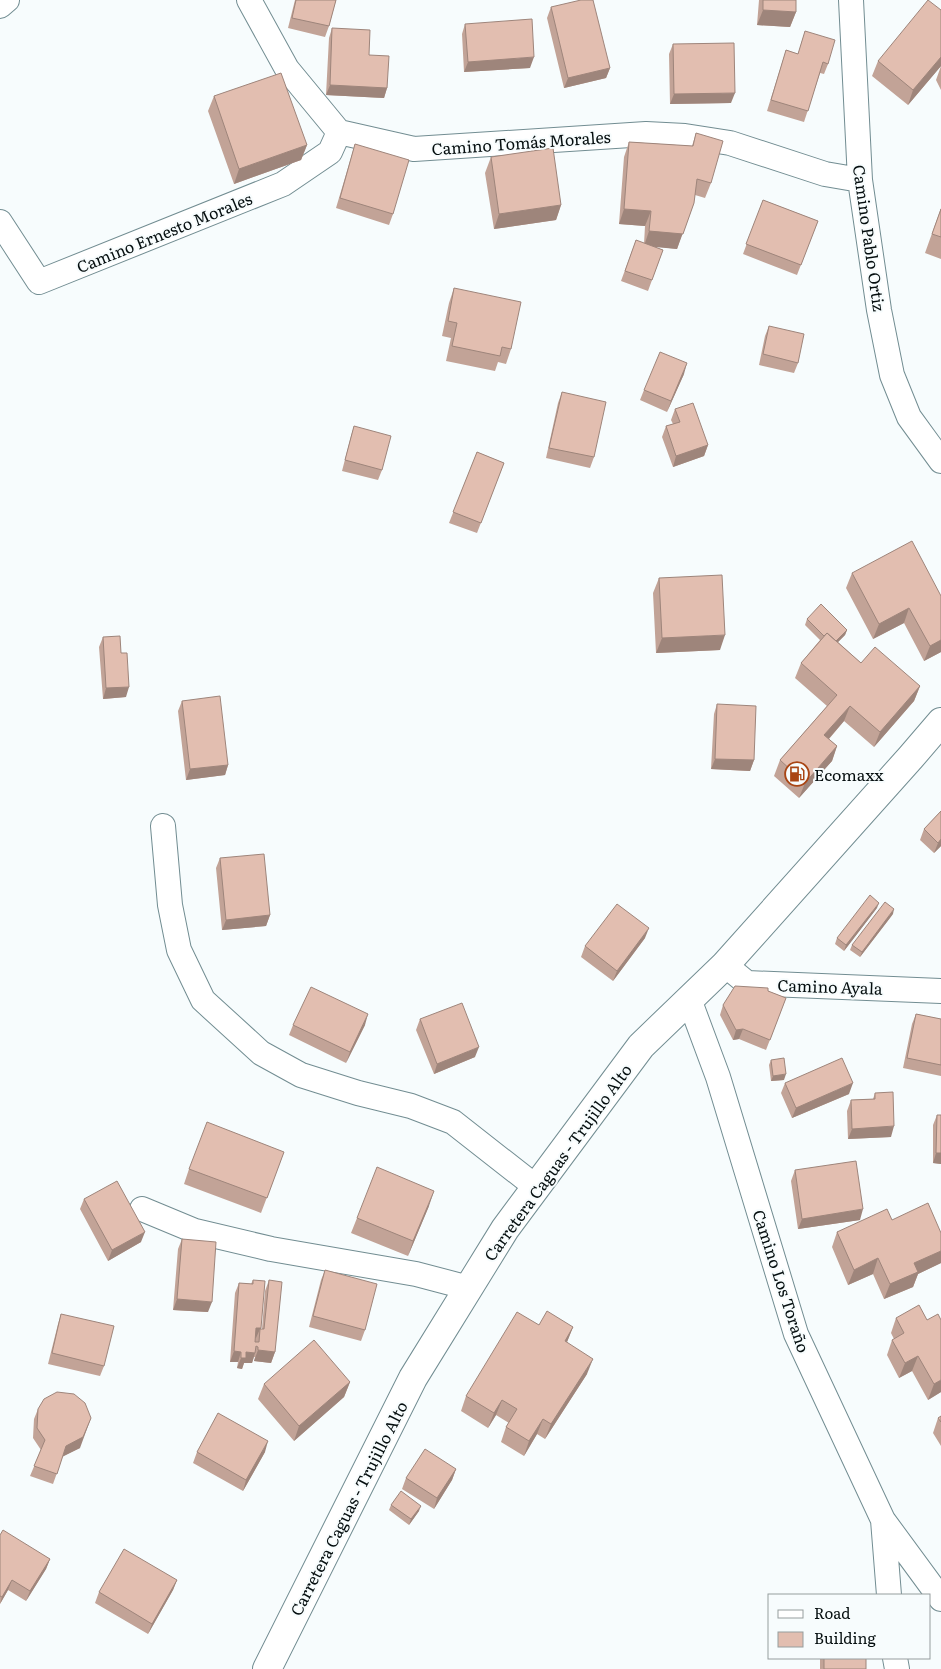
<svg xmlns="http://www.w3.org/2000/svg" width="941" height="1669" font-family="Literata,serif">
  <style>
    .lines { fill: none; stroke-linecap: round; stroke-linejoin: round }
    .street-casing { stroke: #728d92; stroke-width: 26 }
    .secondary-casing { stroke: #728d92; stroke-width: 30 }
    .street { stroke: #fff; stroke-width: 24 }
    .secondary { stroke: #fff; stroke-width: 28 }
    .wall { fill: #c2a397 }
    .shaded-wall { fill: #9e857b }
    .building { fill: #e2beb0; stroke: #9e857b }
    .labels { text-anchor: middle; dominant-baseline: central; stroke-width: 4; stroke-linejoin: round; paint-order: stroke }
    .street-label { font-size: 16px; fill: #050e0f; stroke: #f7fcfd }
    .poi-label { font-size: 16px; fill: #050e0f; stroke: #f7fcfd; text-anchor: start }
  </style>
  <rect width="100%" height="100%" fill="#f7fcfd"/>
  <g class="lines">
    <g class="street-casing">
      <path id="street" d="M249,0L287,69L339,132L414,149L646,134L685,136L730,143L825,174L860,180
        M851,0L860,180L879,310L892,375L909,417L941,461
        M0,6L7,0
        M0,222L39,282L283,184L330,152L339,132
        M163,826L170,905L179,950L203,1000L261,1053L301,1075L358,1093L411,1106L453,1122L536,1187
        M725,965L747,983L941,991
        M689,999L718,1077L796,1334L883,1520L941,1599
        M142,1209L195,1231L271,1249L416,1274L469,1288
        M883,1520L889,1595
        M895,1658L897,1669"/>
    </g>
    <g class="secondary-casing">
      <path id="secondary" d="M267,1669L413,1378L505,1229L641,1046L725,965L911,757L941,722"/>
    </g>
    <use href="#street" class="street"/>
    <use href="#secondary" class="secondary"/>
  </g>
  <path class="wall" d="M295,0H336L329,26L325,37L288,28Z
    M759,0H796V12L790,27L757,25Z
    M551,7L610,68L606,78L564,88L547,18Z
    M941,10V90L936,80L941,66L908,105L872,76L878,61Z
    M465,24L530,68L464,72L462,34Z
    M332,28L369,55L387,88L384,98L326,95L329,38Z
    M805,31L828,64L824,74L820,73L804,122L767,111L786,50L798,54Z
    M673,44L731,103L670,104L669,54Z
    M214,96L307,145L301,160L234,184L208,111Z
    M696,133L711,183L705,198L695,195L677,249L652,246L663,250L648,291L621,281L636,240L644,244L645,226L619,224L624,157L629,142L692,146Z
    M355,144L393,214L389,225L336,208Z
    M491,157L561,205L556,220L494,229L485,173Z
    M763,200L818,221L797,275L743,254Z
    M941,208V259L925,253Z
    M454,288L511,349L506,364L498,362L495,371L446,361L451,338L442,336L449,303Z
    M769,326L798,363L794,373L759,365L765,336Z
    M684,374L667,412L640,400L644,390Z
    M562,392L594,457L590,468L546,458L558,403Z
    M675,409L708,445L704,456L673,467L662,437L666,426L673,424L671,420Z
    M354,426L382,470L378,480L342,471L351,436Z
    M477,452L504,463L477,533L449,523Z
    M852,573L941,596V652L924,661L904,623L873,639L846,588Z
    M659,578L720,650L656,653L653,593Z
    M807,619L847,630L845,635L838,642L861,663L920,686L914,701L874,747L844,721L829,739L837,746L832,761L799,798L774,776L780,760L827,706L795,678L801,663L820,640L805,625Z
    M103,637L121,653L126,697L103,699L99,647Z
    M182,701L228,765L225,775L186,780L178,711Z
    M717,704L754,760L750,771L711,769L714,714Z
    M941,811V846L934,853L920,840L924,829Z
    M220,858L270,915L266,926L222,930L216,868Z
    M877,908L844,951L835,944L837,938Z
    M893,914L860,957L850,950L852,945Z
    M645,938L613,981L581,957L585,946Z
    M768,991L786,998L766,1050L739,1039L733,1040L720,1015L723,1005Z
    M916,1014L941,1019V1076L903,1068L912,1024Z
    M420,1019L475,1057L434,1074L416,1030Z
    M293,1025H365L346,1063L289,1035Z
    M771,1060L784,1080L771,1081L769,1065Z
    M785,1083L849,1094L792,1118L781,1093Z
    M875,1093L891,1137L848,1139L847,1111L851,1100L873,1099Z
    M937,1115H941V1164L933,1163V1125Z
    M284,1152L261,1213L184,1184L189,1169Z
    M795,1170L860,1220L798,1229L791,1181Z
    M84,1199L141,1242L108,1261L80,1209Z
    M429,1206L408,1256L351,1233L357,1218Z
    M892,1220L941,1233V1263L918,1274L913,1287L884,1299L873,1274L848,1285L832,1247L837,1232Z
    M182,1239L208,1312L173,1310L178,1249Z
    M325,1270L365,1330L361,1341L309,1327L321,1280Z
    M253,1280L261,1329H262L265,1291L269,1280L275,1352L271,1363L254,1361L255,1357H254L252,1363H244L242,1369L237,1368L238,1362H230L235,1293L239,1283L251,1284Z
    M61,1314L104,1366L100,1376L48,1364L58,1324Z
    M896,1318L927,1320L941,1392L928,1400L912,1371L899,1378L887,1355L892,1340L894,1339L891,1333Z
    M539,1325L573,1327L567,1342L587,1374L545,1439L537,1434L524,1456L501,1442L506,1427L509,1423L496,1415L488,1428L461,1411L466,1396Z
    M350,1382L344,1397L294,1441L258,1399L264,1384Z
    M38,1409L80,1448L63,1456L53,1484L30,1476L41,1450L33,1438L34,1419Z
    M941,1416V1446L933,1433L938,1418Z
    M197,1452H265L243,1491L193,1463Z
    M456,1469L452,1480L434,1509L402,1489L406,1478Z
    M391,1505L419,1511L409,1525L389,1510Z
    M0,1535L50,1559L46,1569L26,1601L8,1590L0,1604Z
    M177,1580L173,1590L148,1634L95,1603L99,1592Z
    M820,1658H866V1669H820Z"/>
  <path class="shaded-wall" d="M763,10L796,12L790,27L757,25Z
    M534,57L530,68L464,72L468,62Z
    M941,57V66L908,105L913,90Z
    M610,68L606,78L564,88L568,78Z
    M330,85L387,88L384,98L326,95Z
    M735,93L731,103L670,104L674,94Z
    M307,145L301,160L234,184L239,169Z
    M694,203L677,249L644,246L649,231Z
    M561,205L556,220L494,229L499,214Z
    M624,209L651,211L645,226L619,224Z
    M687,363L684,374L667,412L671,401Z
    M708,445L704,456L673,467L676,456Z
    M909,608L904,623L873,639L879,624Z
    M847,630L845,635L830,650L832,645Z
    M725,635L720,650L656,653L662,638Z
    M941,640V652L924,661L930,646Z
    M920,686L914,701L874,747L880,732Z
    M129,687L126,697L103,699L106,688Z
    M850,706L844,721L819,750L824,735Z
    M837,746L832,761L799,798L805,783Z
    M715,759L754,760L750,771L711,769Z
    M228,765L225,775L186,780L190,769Z
    M941,839V846L934,853L938,843Z
    M879,903L877,908L844,951L846,945Z
    M894,909L893,914L860,957L862,952Z
    M270,915L266,926L222,930L226,920Z
    M649,928L645,938L613,981L617,971Z
    M368,1014L365,1025L346,1063L350,1052Z
    M743,1029L739,1039L733,1040L736,1030Z
    M479,1047L475,1057L434,1074L437,1064Z
    M786,1074L784,1080L771,1081L773,1076Z
    M853,1083L849,1094L792,1118L796,1108Z
    M894,1126L891,1137L848,1139L852,1129Z
    M936,1153H941V1164L933,1163Z
    M434,1191L429,1206L408,1256L413,1241Z
    M863,1209L860,1220L798,1229L802,1219Z
    M145,1232L141,1242L108,1261L112,1250Z
    M941,1251V1263L918,1274L913,1287L884,1299L890,1284L914,1263Z
    M878,1258L873,1274L848,1285L854,1270Z
    M177,1299L212,1302L208,1312L173,1310Z
    M573,1327L567,1342L565,1341Z
    M256,1328H261L260,1333V1329L256,1338H253Z
    M258,1350L275,1352L271,1363L254,1361Z
    M234,1351L241,1352L238,1362H230Z
    M246,1352L255,1353L252,1363H244L242,1369L237,1368L241,1358Z
    M918,1356L912,1371L899,1378L905,1363Z
    M593,1359L587,1374L545,1439L551,1424Z
    M941,1380V1392L928,1400L934,1384Z
    M350,1382L344,1397L294,1441L299,1426Z
    M502,1400L496,1415L488,1428L494,1413Z
    M91,1418L80,1448L62,1457L66,1446Z
    M543,1419L537,1434L524,1456L529,1441Z
    M268,1441L265,1452L243,1491L246,1480Z
    M456,1469L452,1480L434,1509L437,1498Z
    M421,1506L419,1511L409,1525L411,1519Z
    M50,1559L46,1569L26,1601L30,1591Z
    M12,1580L8,1590L0,1604L2,1597Z
    M177,1580L173,1590L148,1634L152,1624Z"/>
  <path class="building" d="M296,0H336L329,26L292,18Z
    M581,0H593L610,68L568,78L551,7Z
    M763,0H796V12L763,10Z
    M928,0L941,10V57L913,90L878,61Z
    M532,19L534,57L468,62L465,24Z
    M332,28L370,30L369,55L389,56L387,88L330,85Z
    M805,31L835,40L828,64L823,62L808,111L771,100L786,50L798,54Z
    M734,43L735,93L674,94L673,44Z
    M281,73L307,145L239,169L214,96Z
    M696,133L723,141L711,183L697,179L694,203L683,234L649,231L651,211L624,209L629,142L693,146Z
    M355,144L409,160L393,214L340,198Z
    M553,148L561,205L499,214L491,157Z
    M763,200L818,221L801,265L746,244Z
    M941,209V237L932,234Z
    M636,240L663,250L652,280L625,271Z
    M454,288L521,302L511,349L502,347L500,356L452,346L457,323L448,321Z
    M769,326L804,334L798,363L763,354Z
    M660,352L687,363L671,401L644,390Z
    M562,392L606,402L594,457L549,448Z
    M693,403L708,445L676,456L666,426L680,422L675,409Z
    M354,426L391,436L382,470L345,460Z
    M477,452L504,463L481,523L453,512Z
    M912,541L941,596V640L930,646L909,608L879,624L852,573Z
    M722,575L725,635L662,638L659,578Z
    M821,604L847,630L836,641L827,633L824,636L807,619Z
    M827,633L861,663L875,647L920,686L880,732L850,706L824,735L837,746L805,783L780,760L837,695L801,663Z
    M120,636L121,653H127L129,687L106,688L103,637Z
    M220,696L228,765L190,769L182,701Z
    M717,704L756,706L754,760L715,759Z
    M941,811V839L938,843L924,829Z
    M264,854L270,915L226,920L220,858Z
    M870,895L879,903L846,945L837,938Z
    M885,902L894,909L862,952L852,945Z
    M617,904L649,928L617,971L585,946Z
    M735,986L768,988V991L786,998L770,1040L743,1029L736,1030L723,1005Z
    M311,987L368,1014L350,1052L293,1025Z
    M462,1003L479,1047L437,1064L420,1019Z
    M916,1014L941,1019V1065L907,1058Z
    M784,1058L786,1074L773,1076L771,1060Z
    M842,1058L853,1083L796,1108L785,1083Z
    M893,1092L894,1126L852,1129L851,1100L875,1099V1093Z
    M937,1115H941V1153H936Z
    M207,1122L284,1152L267,1198L189,1169Z
    M856,1161L863,1209L802,1219L795,1170Z
    M377,1167L434,1191L413,1241L357,1218Z
    M117,1181L145,1232L112,1250L84,1199Z
    M928,1203L941,1233V1251L914,1263L918,1272L890,1284L878,1258L854,1270L837,1232L887,1209L892,1220Z
    M182,1239L216,1242L212,1302L177,1299Z
    M325,1270L377,1284L365,1330L313,1316Z
    M253,1280L265,1281L261,1328H256L255,1342H259L260,1329H264L269,1280L282,1282L275,1352L258,1350V1347L256,1346L255,1353L246,1352V1358H241V1352L234,1351L239,1283L253,1284Z
    M919,1305L927,1320L938,1314L941,1320V1380L934,1384L918,1356L905,1363L892,1340L904,1333L896,1318Z
    M547,1311L573,1327L565,1341L593,1359L551,1424L543,1419L529,1441L506,1427L517,1409L502,1400L494,1413L466,1396L517,1312L539,1325Z
    M61,1314L114,1326L104,1366L52,1353Z
    M314,1340L350,1382L299,1426L264,1384Z
    M57,1392L74,1394L85,1403L91,1418L83,1437L66,1446L57,1474L34,1466L45,1440L37,1428L38,1409L44,1399Z
    M218,1413L268,1441L246,1480L197,1452Z
    M941,1416V1422L938,1418Z
    M425,1449L456,1469L437,1498L406,1478Z
    M401,1491L421,1506L411,1519L391,1505Z
    M3,1530L50,1559L30,1591L12,1580L2,1597L0,1596V1535Z
    M124,1549L177,1580L152,1624L99,1592Z
    M824,1658H866V1669H824Z"/>
  <defs>
    <g id="fuel-ring" transform="scale(1.25)"><circle r="9.5" fill="#f7fcfd" stroke="#a94514" stroke-width="1.5"/><path d="M-5.5-6h7V0h2V4h1.3V-2.5L3-4.5l.8-.8L6-3V5H2.5V1h-1V6h-7ZM-4.2-4.7v3.2H.2V-4.7Z" fill="#a94514"/></g>
  </defs>
  <g fill-rule="evenodd">
    <use href="#fuel-ring" x="797" y="774"/>
  </g>
  <g class="labels">
    <g class="street-label">
      <text transform="translate(521 142) rotate(-4)">Camino Tomás Morales</text>
      <text transform="translate(164 232) rotate(-22)">Camino Ernesto Morales</text>
      <text transform="translate(870 238) rotate(82)">Camino Pablo Ortiz</text>
      <text transform="translate(830 986) rotate(2)">Camino Ayala</text>
      <text transform="translate(557 1162) rotate(-54)">Carretera Caguas - Trujillo Alto</text>
      <text transform="translate(782 1281) rotate(72)">Camino Los Toraño</text>
      <text transform="translate(348 1508) rotate(-63)">Carretera Caguas - Trujillo Alto</text>
    </g>
    <g class="poi-label">
      <text x="814" y="774">Ecomaxx</text>
    </g>
  </g>
  <rect x="768" y="1594" width="162" height="65" fill="#f7fcfd" stroke="#969d9e"/>
  <rect x="778" y="1610" width="25" height="8" fill="#ffffff" stroke="#969d9e"/>
  <text x="814" y="1619" font-size="15" fill="#050e0f">Road</text>
  <rect x="778" y="1632" width="25" height="15" fill="#e2beb0" stroke="#969d9e"/>
  <text x="814" y="1644" font-size="15" fill="#050e0f">Building</text>
</svg>
